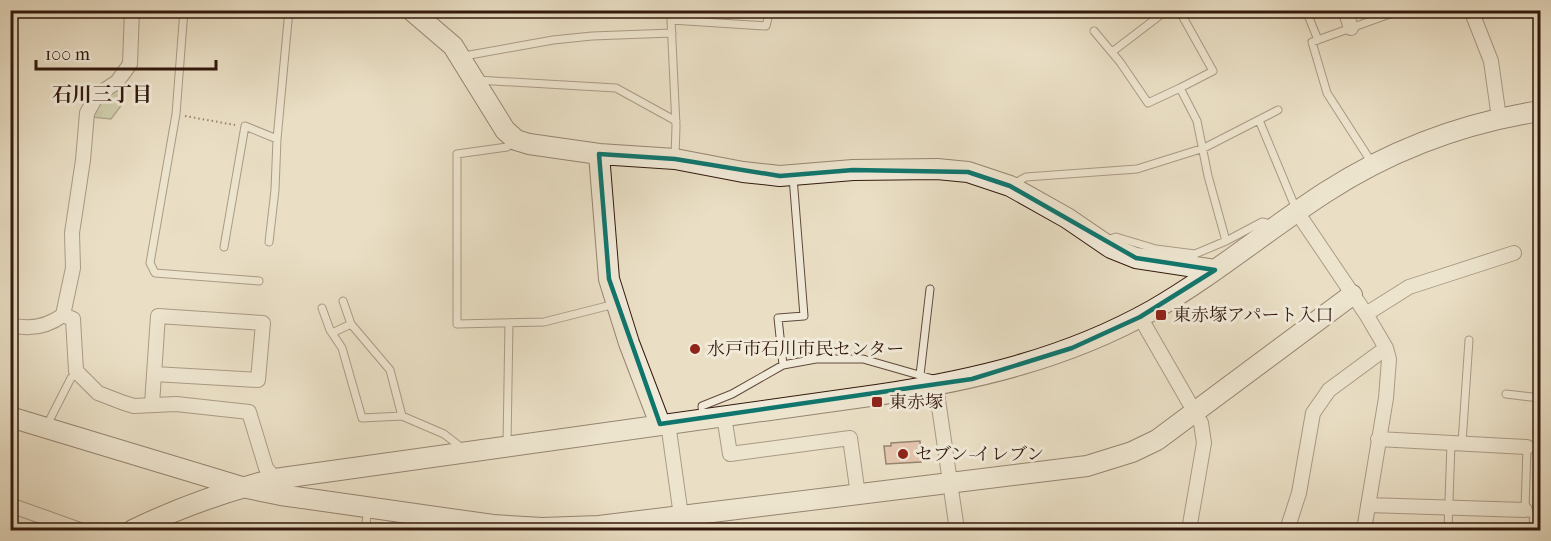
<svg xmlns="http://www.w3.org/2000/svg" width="1551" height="541" font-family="'IM FELL French Canon','Noto Serif JP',serif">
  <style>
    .park { fill: url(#park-tufts); stroke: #746d50; stroke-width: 1.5 }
    .building { fill: #e1a995; stroke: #32190d; stroke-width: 1.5 }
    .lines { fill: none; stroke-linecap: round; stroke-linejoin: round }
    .lane-casing { stroke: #604a3b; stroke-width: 9 }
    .street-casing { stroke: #604a3b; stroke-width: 16 }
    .secondary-casing { stroke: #32190d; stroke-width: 22 }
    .path { stroke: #32190d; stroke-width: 2; stroke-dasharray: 1.5 3; stroke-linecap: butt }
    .lane { stroke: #f1ead9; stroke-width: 7 }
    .street { stroke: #f1ead9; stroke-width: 14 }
    .secondary { stroke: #f1ead9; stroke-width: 20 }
    .marked { fill: none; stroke: #0f766e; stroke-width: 4.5; stroke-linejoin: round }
    .poi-dot { fill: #8f2418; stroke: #f1ead9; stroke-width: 2 }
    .labels { text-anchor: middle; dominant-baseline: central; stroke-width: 6; stroke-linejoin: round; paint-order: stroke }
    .poi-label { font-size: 18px; fill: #32190d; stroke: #f1ead9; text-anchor: start }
    .neighbourhood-label { font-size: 20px; font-weight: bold; fill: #32190d; stroke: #f1ead9 }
  </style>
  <defs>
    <pattern id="park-tufts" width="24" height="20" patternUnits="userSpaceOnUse" patternTransform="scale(1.5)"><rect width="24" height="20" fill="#b7c194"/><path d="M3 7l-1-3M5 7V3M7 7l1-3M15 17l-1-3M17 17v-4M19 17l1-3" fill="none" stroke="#9ea57e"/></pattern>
  </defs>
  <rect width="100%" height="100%" fill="#eadfc5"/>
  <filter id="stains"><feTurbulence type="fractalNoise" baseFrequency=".00333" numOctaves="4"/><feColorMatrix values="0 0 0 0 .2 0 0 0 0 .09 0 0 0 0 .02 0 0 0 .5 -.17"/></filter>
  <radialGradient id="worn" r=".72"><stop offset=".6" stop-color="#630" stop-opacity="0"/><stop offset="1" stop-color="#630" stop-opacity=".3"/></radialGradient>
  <path class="park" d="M117,89L126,99L111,119L93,117L100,100Z"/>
  <path class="building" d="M920,441L921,462L886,464L884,446H891V443Z"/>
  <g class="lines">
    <g class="lane-casing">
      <path id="lane" d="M184,10L176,114L150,263L155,273L259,281
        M1179,10L1213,71L1180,88L1197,121L1208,176L1226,241
        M1306,10L1318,40
        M1094,31L1120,62L1148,103L1180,88
        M1112,52L1167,10
        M464,56L553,40L592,36L672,33
        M477,80L616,88L676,121
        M1259,120L1296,209
        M514,142L507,147L457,154V324L544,322L615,304
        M675,157L676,126L671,20L766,26L770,10
        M1372,163L1327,93L1312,42L1401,10
        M1013,184L1026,177L1137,169L1204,148L1278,110
        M1107,240L1116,237L1156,249L1195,254L1226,241L1262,222L1271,224
        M269,242L275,190L277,139L289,10
        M224,247L245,126L277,139
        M343,301L351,324L390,370L402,416
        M322,308L330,330L342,348L362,418L402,416L444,434L462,448
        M332,333L351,324
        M783,365L778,318L804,316L793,177
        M920,375L930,289
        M1506,394L1540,398
        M703,418L702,406L732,394L783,365L816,359H863L933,379
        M46,427L71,378L78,374
        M1462,443L1469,340
        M507,444L509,323
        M365,530L368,509
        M1448,530L1451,443
        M1534,530L1533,515L1525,510L1527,447H1540"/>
    </g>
    <g class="street-casing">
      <path id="street" d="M132,10L130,64L117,82L97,95L87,113L83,160L72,233L73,268L63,315L73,319L76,371L98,393L124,403L134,406L176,404L249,412L266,468L275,479
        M1345,10L1351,28
        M1471,10L1491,61L1499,118
        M1297,212L1366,314L1386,348L1389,359L1386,398L1364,530
        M1366,314L1409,287L1514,253
        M1140,317L1201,423L1204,443L1189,530
        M10,325C30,330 47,327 63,315
        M936,386L957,530
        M152,404L158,316L263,323L258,380L154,374
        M724,416L730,454L850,438L858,495
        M668,423L683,530
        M1378,439L1527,447
        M10,505L80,530
        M1368,505L1525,510
        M428,530L429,515
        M1287,530L1299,493L1313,413L1329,390L1386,348"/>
    </g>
    <g class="secondary-casing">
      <path id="secondary" d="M411,10L453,46L505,130L516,140L529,144L599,154L609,279L629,343L660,424
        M599,154L675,159L743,172L780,176L853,170L937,169L968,172L1010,186L1067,218L1111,248L1136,258L1215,270
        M10,417L242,487L281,495L493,525L542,528L599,526L1087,466L1132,452L1157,440L1352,295
        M133,530C178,508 226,491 275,479L877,395C974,380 1066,359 1153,310C1214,275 1267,230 1326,192C1391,150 1463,123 1540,111"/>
    </g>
    <path class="path" d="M185,116L235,125"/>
    <use href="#lane" class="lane"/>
    <use href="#street" class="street"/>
    <use href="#secondary" class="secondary"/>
  </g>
  <path d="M0 0H1551V541H0ZM599,154L675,159L780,176L853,170L968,172L1010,186L1136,258L1215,270L1140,317L1072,348L972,379L660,424L609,279Z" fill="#eadfc5" fill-opacity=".55" fill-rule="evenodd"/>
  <path class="marked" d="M599,154L675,159L780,176L853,170L968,172L1010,186L1136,258L1215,270L1140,317L1072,348L972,379L660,424L609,279Z"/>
  <g class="poi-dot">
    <rect x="1155" y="309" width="12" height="12" rx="3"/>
    <circle cx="695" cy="349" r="6"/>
    <rect x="871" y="396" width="12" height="12" rx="3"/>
    <circle cx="903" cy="454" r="6"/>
  </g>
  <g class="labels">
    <g class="poi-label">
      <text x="1173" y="315">東赤塚アパート入口</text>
      <text x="707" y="349">水戸市石川市民センター</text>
      <text x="889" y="402">東赤塚</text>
      <text x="915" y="454">セブン-イレブン</text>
    </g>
    <g class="neighbourhood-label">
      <text x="102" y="94">石川三丁目</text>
    </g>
  </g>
  <rect width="1551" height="541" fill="none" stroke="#eadfc5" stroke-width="36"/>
  <rect x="12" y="12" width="1527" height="517" fill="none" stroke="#32190d" stroke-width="3"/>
  <rect x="18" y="18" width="1515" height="505" fill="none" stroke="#32190d" stroke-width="1.5"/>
  <path d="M36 60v9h180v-9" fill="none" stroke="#32190d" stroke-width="3"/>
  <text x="45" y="60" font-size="18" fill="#32190d" stroke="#f1ead9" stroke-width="4.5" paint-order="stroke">100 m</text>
  <rect width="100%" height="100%" filter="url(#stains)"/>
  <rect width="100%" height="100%" fill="url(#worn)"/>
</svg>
